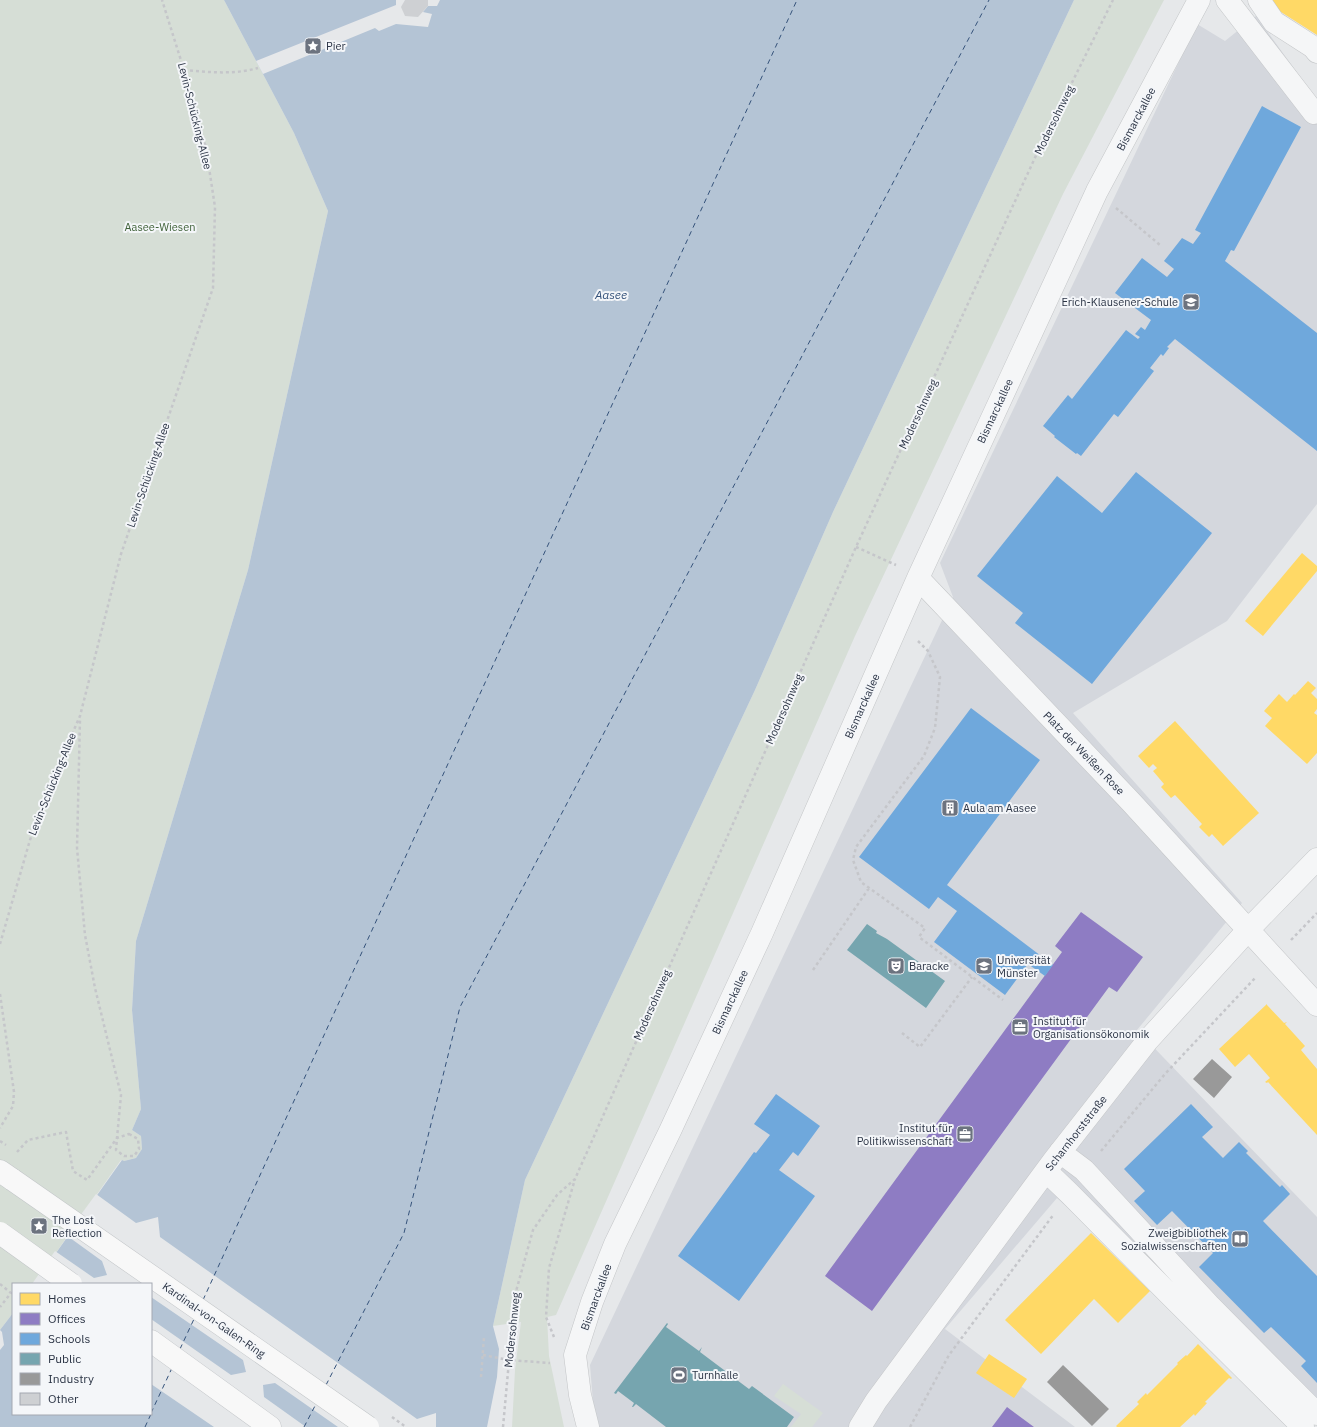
<svg xmlns="http://www.w3.org/2000/svg" width="1317" height="1427" font-family="'IBM Plex Sans',sans-serif">
  <style>
    .built { fill: #d4d7dd }
    .green { fill: #d6ded6 }
    .water { fill: #b4c4d5 }
    .pier { fill: #e6e8ea }
    .homes { fill: #ffd966 }
    .offices { fill: #8e7cc3 }
    .schools { fill: #6fa8dc }
    .public { fill: #76a5af }
    .industry { fill: #999 }
    .lines { fill: none; stroke-linecap: round; stroke-linejoin: round }
    .ferry { stroke: #34527a; stroke-width: 1; stroke-dasharray: 5 4; stroke-linecap: butt }
    .building { fill: #ced0d3 }
    .minor-casing { stroke: #c4c6c8; stroke-width: 23 }
    .major-casing { stroke: #c2c5c8; stroke-width: 23 }
    .path { stroke: #c5c6ca; stroke-width: 2.5; stroke-dasharray: 3 3; stroke-linecap: butt }
    .minor { stroke: #f5f6f7; stroke-width: 22 }
    .major { stroke: #f8f8f8; stroke-width: 22 }
    .major-bridge-casing { stroke: #c2c5c8; stroke-width: 23; stroke-linecap: butt }
    .path-bridge { stroke: #c5c6ca; stroke-width: 2.5; stroke-dasharray: 3 3; stroke-linecap: butt }
    .major-bridge { stroke: #f8f8f8; stroke-width: 22 }
    .labels { text-anchor: middle; dominant-baseline: central; stroke-width: 4; stroke-linejoin: round; paint-order: stroke }
    .poi-label { font-size: 11px; fill: #2b3445; stroke: #f4f6f9; text-anchor: start }
    .street-label { font-size: 11px; fill: #2b3445; stroke: #f4f6f9 }
    .park-label { font-size: 11px; fill: #3f6138; stroke: #f4f6f9 }
    .water-label { font-size: 12px; font-style: italic; fill: #34527a; stroke: #f4f6f9 }
  </style>
  <rect width="100%" height="100%" fill="#e6e8ea"/>
  <path class="built" d="M1256,16L1317,100V504L1227,621L1073,713L1242,903L1137,1030L1317,1217V1403L1299,1421L1057,1198L945,1329L1075,1427H595L590,1365L953,597L940,563L1197,24L1225,41Z"/>
  <path class="green" d="M0,0H224L294,133L328,211L248,570L136,941L132,1010L141,1109L132,1130L141,1136L142,1149L136,1158L124,1161L121,1160L34,1284H13V1313L0,1330Z
    M1074,0H1164L1063,194L855,636L556,1315L547,1317L549,1356L564,1427H512L515,1370L521,1322L493,1326L525,1180L755,690L833,512Z
    M783,1384L823,1413L812,1427H791L801,1414L774,1396Z"/>
  <path class="water" d="M224,0H1074L833,512L755,690L525,1180L493,1326L499,1349L497,1377L487,1427H0V1350L4,1345L2,1332L0,1330L13,1313V1414H151V1284H34L122,1160L124,1161L136,1158L142,1149L141,1136L132,1130L141,1109L132,1010L136,941L248,570L328,211L294,133Z"/>
  <path class="pier" d="M396,0H440L437,6H428L423,12L432,14L428,27L396,24L379,31L375,28L263,74L256,61L396,5Z
    M96,1194L136,1223L158,1217L160,1237L417,1419L436,1413V1427H338L275,1383L263,1385L264,1397L306,1427H214L151,1384V1319L231,1375L246,1372L243,1360L151,1297V1284H32L55,1251L94,1278L107,1275L102,1261L66,1235Z"/>
  <path class="homes" d="M1270,0H1317V35L1270,5Z
    M1302,553L1317,566V571L1263,636L1245,621Z
    M1308,681L1316,688L1311,693L1317,699V709L1314,713L1317,715V753L1307,764L1265,726L1272,718L1264,711L1279,694L1287,702L1294,694L1295,695Z
    M1175,721L1259,813L1223,846L1212,834L1209,837L1199,827L1202,824L1175,795L1171,798L1161,787L1164,784L1153,771L1157,768L1153,764L1149,768L1138,756Z
    M1267,1004V1005L1284,1023L1287,1022L1285,1024L1305,1046L1301,1050L1317,1069V1135L1268,1082L1267,1083L1265,1082L1270,1078L1249,1054L1235,1067L1219,1049Z
    M1091,1233L1150,1291L1118,1323L1094,1299L1041,1354L1005,1320Z
    M1198,1344L1232,1378L1231,1379L1229,1378L1205,1402L1207,1403L1195,1416L1194,1414L1180,1427H1117L1116,1426L1139,1404L1137,1402L1146,1393L1147,1395L1178,1364L1177,1363L1186,1355L1187,1356Z
    M989,1354L1027,1379L1014,1398L976,1373Z"/>
  <path class="offices" d="M1081,912L1143,957L1117,992L1109,987L872,1311L825,1276L1062,952L1055,946Z
    M1007,1407L1034,1427H992Z"/>
  <path class="schools" d="M1262,106L1301,127L1234,251L1231,250L1225,261L1317,333V451L1175,339L1167,347L1169,348L1163,356L1161,354L1150,368L1154,371L1118,417L1114,414L1081,456L1077,453L1076,454L1054,437L1055,436L1043,426L1068,395L1072,399L1126,330L1138,339L1140,337L1135,334L1141,327L1145,330L1151,320L1115,293L1142,258L1167,277L1174,269L1164,261L1182,238L1193,244L1201,233L1195,230Z
    M1136,472L1212,533L1092,684L1015,623L1023,613L977,576L1057,476L1102,513Z
    M971,708L1040,760L947,885L1053,965L1045,976L1028,964L1005,995L934,942L957,911L938,897L929,909L859,857Z
    M776,1094L820,1126L798,1156L793,1152L779,1170L815,1196L739,1301L678,1256L754,1152L756,1153L770,1135L754,1124Z
    M1191,1104L1213,1127L1202,1137L1223,1158L1239,1142L1248,1151L1246,1153L1280,1187L1282,1185L1290,1194L1263,1221L1317,1276V1383L1301,1366L1306,1361L1271,1327L1264,1333L1199,1267L1213,1253L1172,1211L1157,1225L1134,1201L1145,1191L1124,1169Z"/>
  <path class="public" d="M867,924L877,931L876,933L887,939L945,981L926,1008L847,950Z
    M667,1323L668,1324L666,1327L699,1351L702,1347L700,1352L732,1376L736,1372L733,1377L749,1389L752,1386L794,1417L787,1427H666L636,1404L633,1407H632L634,1403L618,1391L616,1394L614,1393Z"/>
  <path class="industry" d="M1212,1059L1232,1077L1214,1098L1193,1079Z
    M1063,1365L1109,1409L1092,1426L1047,1382Z"/>
  <g class="lines">
    <path class="ferry" d="M203,1300L797,0
      M180,1349L194,1319
      M326,1385L404,1233L460,1007L989,0
      M151,1413L172,1368
      M145,1427L151,1414
      M304,1427L316,1404"/>
  </g>
  <path class="building" d="M405,0H428V6L418,17L405,16L401,7Z"/>
  <g class="lines">
    <g class="minor-casing">
      <path id="minor" d="M1227,0L1314,113
        M1259,0L1274,22L1313,47L1317,52
        M918,578L1131,802L1317,1005
        M1060,1152L1084,1170L1209,1305L1317,1414
        M1046,1171L1069,1193L1173,1298L1303,1427
        M588,1427L580,1395L575,1355L592,1302L615,1244L670,1131L762,933L918,578L1097,191L1199,0
        M860,1427L876,1401L1054,1160L1148,1040L1248,930L1317,859"/>
    </g>
    <g class="major-casing">
      <path id="major" d="M0,1171L13,1180
        M151,1341L270,1427"/>
    </g>
    <path class="path" d="M184,70C209,72 233,75 258,68
      M1116,208L1160,245
      M856,547L896,565
      M918,641L928,651L940,677L935,728L924,756L856,847L853,860L861,882L925,928L919,937L1003,1000
      M1291,940L1317,913
      M0,944L30,840L50,785L80,716L121,554L213,288L215,207L206,148L184,70L162,0
      M813,970L869,888
      M0,994L14,1092L13,1106L0,1128
      M902,1033L920,1047L972,977
      M129,1134L138,1139L139,1149L134,1156H124L116,1150L117,1138Z
      M0,1141L6,1145
      M1101,1151L1165,1074L1256,977
      M17,1152L28,1140L66,1132L73,1171L87,1180L117,1138L121,1095L95,988L85,935L77,848L80,719
      M0,1284L11,1293L0,1307
      M554,1337L546,1317L549,1268L575,1179
      M483,1355L509,1360L550,1363
      M481,1377L484,1337
      M503,1427L515,1295L533,1230L557,1195L575,1179L856,547L1039,149L1113,0
      M910,1427L949,1355L1054,1214"/>
    <use href="#minor" class="minor"/>
    <use href="#major" class="major"/>
    <g class="major-bridge-casing">
      <path id="major-bridge" d="M13,1180L368,1427
        M0,1233L71,1284"/>
    </g>
    <path class="path-bridge" d="M392,1417L406,1427"/>
    <use href="#major-bridge" class="major-bridge"/>
  </g>
  <defs>
    <g id="sight-square" transform="scale(0.9)"><rect x="-9" y="-9" width="18" height="18" rx="4" fill="#6c737f" stroke="#f4f6f9"/><path d="M0-6L1.8-2.2L6-1.7L2.9 1.2L3.7 5.4L0 3.3L-3.7 5.4L-2.9 1.2L-6-1.7L-1.8-2.2Z" fill="#fff"/></g>
    <g id="school-square" transform="scale(0.9)"><rect x="-9" y="-9" width="18" height="18" rx="4" fill="#6c737f" stroke="#f4f6f9"/><path d="M0-5L7-2L0 1L-7-2ZM-4 1L0 2.5L4 1V4Q0 6-4 4Z" fill="#fff"/></g>
    <g id="building-square" transform="scale(0.9)"><rect x="-9" y="-9" width="18" height="18" rx="4" fill="#6c737f" stroke="#f4f6f9"/><path d="M-4-6H4V6H1V3H-1V6H-4ZM-2.5-4.3h1.7v1.8h-1.7ZM.8-4.3h1.7v1.8H.8ZM-2.5-1h1.7V.8h-1.7ZM.8-1h1.7V.8H.8Z" fill="#fff"/></g>
    <g id="theatre-square" transform="scale(0.9)"><rect x="-9" y="-9" width="18" height="18" rx="4" fill="#6c737f" stroke="#f4f6f9"/><path d="M-5-5.5Q0-4 5-5.5V0Q5 5 0 6Q-5 5-5 0ZM-3.3-2.5H-1v1.5H-3.3ZM1-2.5H3.3v1.5H1ZM-2.8 1Q0 5.5 2.8 1Z" fill="#fff"/></g>
    <g id="university-square" transform="scale(0.9)"><rect x="-9" y="-9" width="18" height="18" rx="4" fill="#6c737f" stroke="#f4f6f9"/><path d="M0-5L7-2L0 1L-7-2ZM-4 1L0 2.5L4 1V4Q0 6-4 4Z" fill="#fff"/></g>
    <g id="office-square" transform="scale(0.9)"><rect x="-9" y="-9" width="18" height="18" rx="4" fill="#6c737f" stroke="#f4f6f9"/><path d="M-6-3h4V-5.5h4V-3h4V5H-6ZM-1-4.5V-3h2v-1.5ZM-6 0V1H6V0Z" fill="#fff"/></g>
    <g id="library-square" transform="scale(0.9)"><rect x="-9" y="-9" width="18" height="18" rx="4" fill="#6c737f" stroke="#f4f6f9"/><path d="M-6-4Q-3-5.5-.7-3.5V5Q-3 3-6 4ZM6-4Q3-5.5 .7-3.5V5Q3 3 6 4Z" fill="#fff"/></g>
    <g id="stadium-square" transform="scale(0.9)"><rect x="-9" y="-9" width="18" height="18" rx="4" fill="#6c737f" stroke="#f4f6f9"/><path d="M0-5a6.5 5 0 1 0 0 10a6.5 5 0 1 0 0-10ZM-3.5-1.8h7v3.6h-7Z" fill="#fff"/></g>
  </defs>
  <g fill-rule="evenodd">
    <use href="#sight-square" x="313" y="46"/>
    <use href="#school-square" x="1191" y="302"/>
    <use href="#building-square" x="950" y="808"/>
    <use href="#theatre-square" x="896" y="966"/>
    <use href="#university-square" x="984" y="966"/>
    <use href="#office-square" x="1020" y="1027"/>
    <use href="#office-square" x="965" y="1134"/>
    <use href="#sight-square" x="39" y="1226"/>
    <use href="#library-square" x="1240" y="1239"/>
    <use href="#stadium-square" x="679" y="1375"/>
  </g>
  <g class="labels">
    <g class="poi-label">
      <text x="326" y="46">Pier</text>
      <text x="1178" y="302" text-anchor="end">Erich-Klausener-Schule</text>
      <text x="963" y="808">Aula am Aasee</text>
      <text x="997" y="960">Universität<tspan x="997" dy="13">Münster</tspan></text>
      <text x="909" y="966">Baracke</text>
      <text x="1033" y="1021">Institut für<tspan x="1033" dy="13">Organisationsökonomik</tspan></text>
      <text x="952" y="1128" text-anchor="end">Institut für<tspan x="952" dy="13">Politikwissenschaft</tspan></text>
      <text x="52" y="1220">The Lost<tspan x="52" dy="13">Reflection</tspan></text>
      <text x="1227" y="1233" text-anchor="end">Zweigbibliothek<tspan x="1227" dy="13">Sozialwissenschaften</tspan></text>
      <text x="692" y="1375">Turnhalle</text>
    </g>
    <g class="street-label">
      <text transform="translate(195 116) rotate(76)">Levin-Schücking-Allee</text>
      <text transform="translate(1136 119) rotate(-62)">Bismarckallee</text>
      <text transform="translate(1054 120) rotate(-64)">Modersohnweg</text>
      <text transform="translate(995 411) rotate(-65)">Bismarckallee</text>
      <text transform="translate(918 414) rotate(-65)">Modersohnweg</text>
      <text transform="translate(148 475) rotate(-71)">Levin-Schücking-Allee</text>
      <text transform="translate(862 706) rotate(-66)">Bismarckallee</text>
      <text transform="translate(784 709) rotate(-66)">Modersohnweg</text>
      <text transform="translate(1084 753) rotate(46)">Platz der Weißen Rose</text>
      <text transform="translate(52 784) rotate(-68)">Levin-Schücking-Allee</text>
      <text transform="translate(730 1002) rotate(-65)">Bismarckallee</text>
      <text transform="translate(652 1005) rotate(-66)">Modersohnweg</text>
      <text transform="translate(1076 1133) rotate(-52)">Scharnhorststraße</text>
      <text transform="translate(596 1297) rotate(-70)">Bismarckallee</text>
      <text transform="translate(214 1320) rotate(35)">Kardinal-von-Galen-Ring</text>
      <text transform="translate(512 1330) rotate(-84)">Modersohnweg</text>
    </g>
    <g class="park-label">
      <text x="160" y="227">Aasee-Wiesen</text>
    </g>
    <g class="water-label">
      <text x="611" y="294">Aasee</text>
    </g>
  </g>
  <rect x="12" y="1283" width="140" height="132" fill="#f4f6f9" stroke="#a4a8b1"/>
  <rect x="20" y="1293" width="20" height="12" fill="#ffd966" stroke="#a4a8b1"/>
  <text x="48" y="1303" font-size="12" fill="#2b3445">Homes</text>
  <rect x="20" y="1313" width="20" height="12" fill="#8e7cc3" stroke="#a4a8b1"/>
  <text x="48" y="1323" font-size="12" fill="#2b3445">Offices</text>
  <rect x="20" y="1333" width="20" height="12" fill="#6fa8dc" stroke="#a4a8b1"/>
  <text x="48" y="1343" font-size="12" fill="#2b3445">Schools</text>
  <rect x="20" y="1353" width="20" height="12" fill="#76a5af" stroke="#a4a8b1"/>
  <text x="48" y="1363" font-size="12" fill="#2b3445">Public</text>
  <rect x="20" y="1373" width="20" height="12" fill="#999999" stroke="#a4a8b1"/>
  <text x="48" y="1383" font-size="12" fill="#2b3445">Industry</text>
  <rect x="20" y="1393" width="20" height="12" fill="#ced0d3" stroke="#a4a8b1"/>
  <text x="48" y="1403" font-size="12" fill="#2b3445">Other</text>
</svg>
